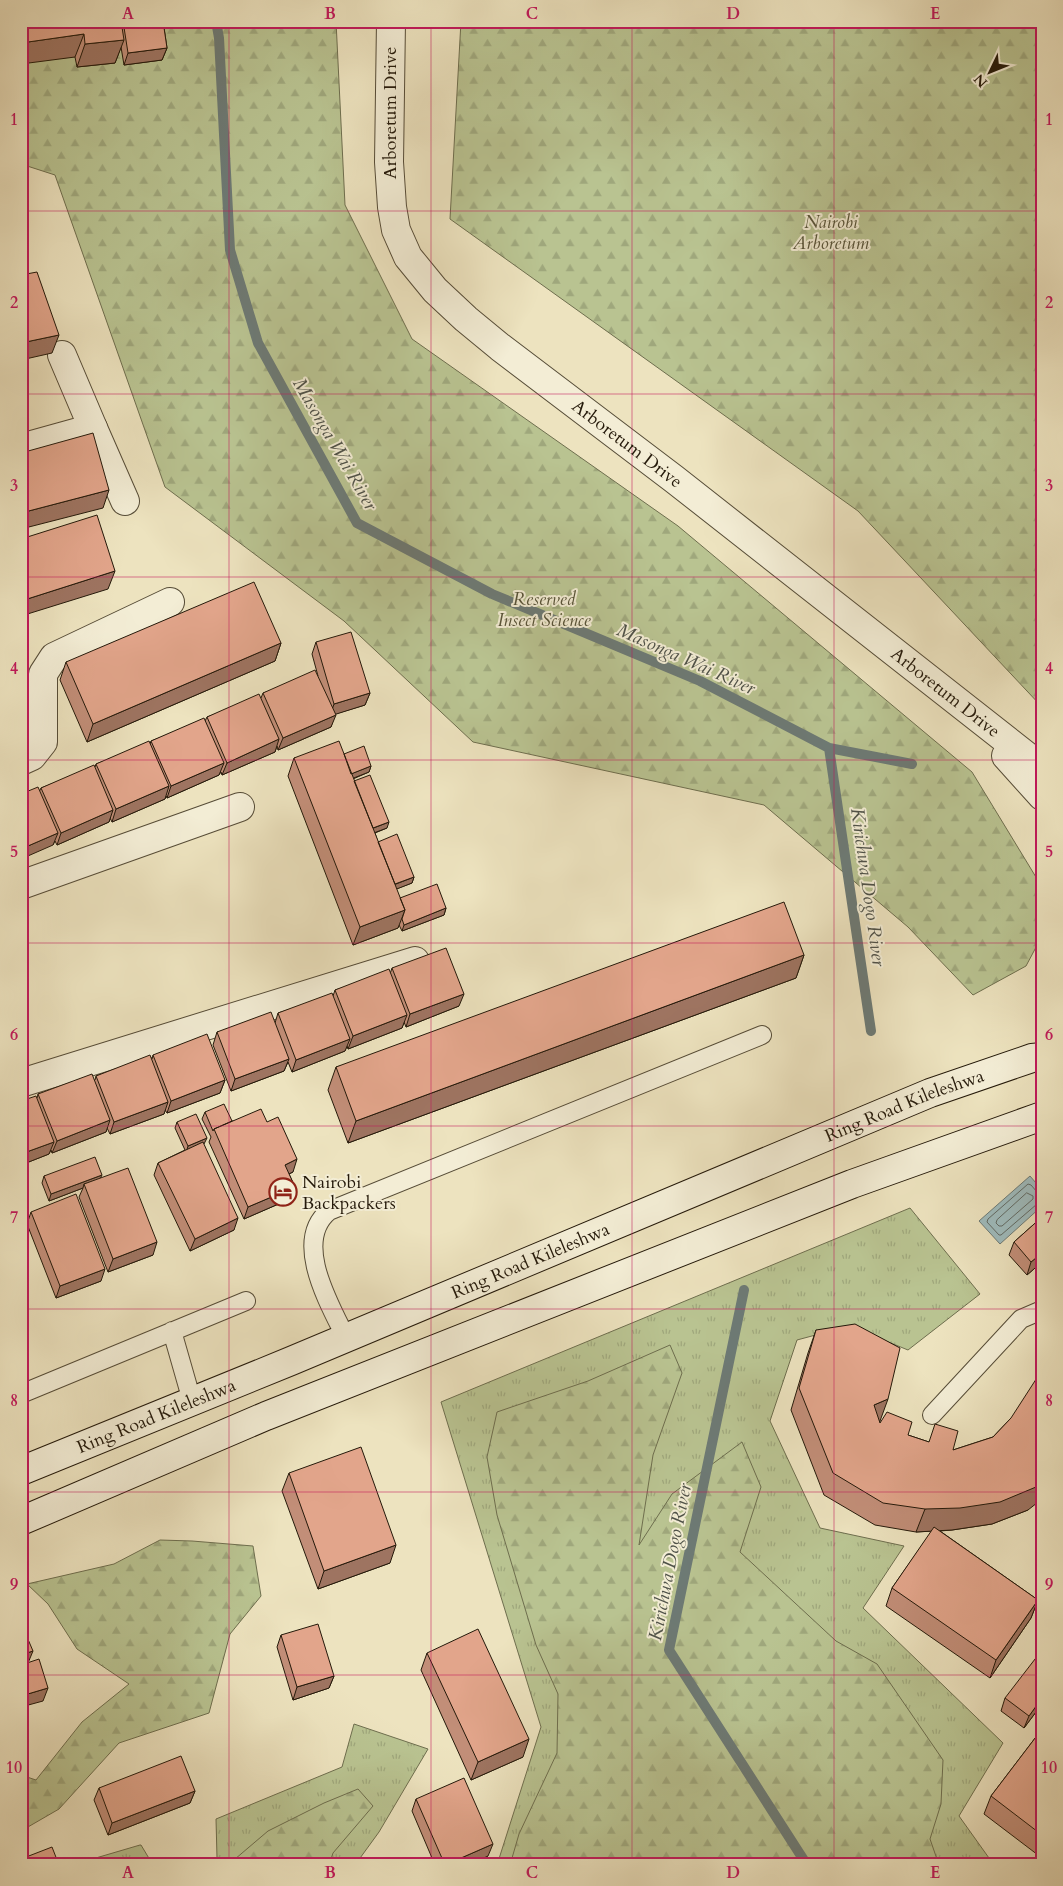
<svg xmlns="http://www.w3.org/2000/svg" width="1063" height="1886" font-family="Cardo,serif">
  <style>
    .grass { fill: url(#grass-tufts); stroke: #6e6e4e }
    .forest { fill: url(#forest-firs); stroke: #6e6e4e }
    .water { fill: #9ebbbd; stroke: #6d7a75 }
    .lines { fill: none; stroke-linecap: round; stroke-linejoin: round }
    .shore { stroke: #616a64; stroke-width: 1 }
    .stream { stroke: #6d7a75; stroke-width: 10 }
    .lane-casing { stroke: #564c37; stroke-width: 20 }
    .street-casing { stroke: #564c37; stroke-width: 30 }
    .secondary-casing { stroke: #24190a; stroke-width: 30 }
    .lane { stroke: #f3edd5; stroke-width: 18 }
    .street { stroke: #f3edd5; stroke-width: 28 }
    .secondary { stroke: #f3edd5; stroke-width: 28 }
    .wall { fill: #c28e78; stroke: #24190a }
    .shaded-wall { fill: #9e7461; stroke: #24190a }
    .building { fill: #e2a58b; stroke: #24190a }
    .grid { fill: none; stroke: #c2185b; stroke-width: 1; stroke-opacity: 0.55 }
    .labels { text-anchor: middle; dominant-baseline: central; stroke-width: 4; stroke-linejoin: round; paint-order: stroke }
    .street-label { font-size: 18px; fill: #24190a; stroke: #f3edd5 }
    .park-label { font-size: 18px; font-style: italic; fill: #585439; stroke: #f3edd5 }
    .poi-label { font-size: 18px; fill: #24190a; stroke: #f3edd5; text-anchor: start }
    .water-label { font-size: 19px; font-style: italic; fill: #4f5249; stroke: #f3edd5 }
    .neatline { fill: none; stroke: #c2185b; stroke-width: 2 }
    .grid-label { font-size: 16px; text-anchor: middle; font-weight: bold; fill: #c2185b }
  </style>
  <defs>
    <pattern id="grass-tufts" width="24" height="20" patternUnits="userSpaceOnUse" patternTransform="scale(1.25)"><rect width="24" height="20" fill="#b9c391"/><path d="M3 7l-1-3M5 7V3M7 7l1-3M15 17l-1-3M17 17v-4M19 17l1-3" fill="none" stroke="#9fa77c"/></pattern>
    <pattern id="forest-firs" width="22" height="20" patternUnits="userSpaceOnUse" patternTransform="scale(1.25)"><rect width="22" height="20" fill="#b9c391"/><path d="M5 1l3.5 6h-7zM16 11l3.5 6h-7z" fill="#9fa77c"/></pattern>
  </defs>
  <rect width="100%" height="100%" fill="#ede3bf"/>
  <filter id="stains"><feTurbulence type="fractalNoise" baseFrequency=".004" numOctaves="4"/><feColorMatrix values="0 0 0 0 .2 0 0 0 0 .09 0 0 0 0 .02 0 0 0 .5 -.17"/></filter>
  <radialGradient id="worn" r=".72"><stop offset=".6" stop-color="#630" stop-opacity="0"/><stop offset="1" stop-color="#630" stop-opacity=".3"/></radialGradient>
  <path class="grass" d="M910,1208L980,1294L908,1350L849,1326L797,1340L770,1421L820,1528L904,1546L863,1608L1003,1743L959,1816L994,1865H497L541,1727L441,1402Z
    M354,1724L428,1749L379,1832L355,1865H206L217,1858L216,1819L342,1767Z
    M141,1845L153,1865H72L140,1845Z"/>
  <path class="forest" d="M21,21H336L345,205L412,339L678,526L972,772L1042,887V936L1026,966L973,995L908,927L764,805L473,742L344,621L165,487L55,175L21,164Z
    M461,21H1042V707L858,511L450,219Z
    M670,1345L682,1373L653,1455L639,1545L672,1494L742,1442L761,1487L740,1552L836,1641L877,1664L943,1760L941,1804L930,1839L939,1865H510L519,1834L557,1753L558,1694L536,1645L497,1515L487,1457L497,1412L588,1381Z
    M160,1540L192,1541L253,1546L261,1596L230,1634L209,1713L119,1743L59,1809L21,1831V1775L36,1780L82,1722L129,1684L77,1649L48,1604L27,1584L114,1564Z
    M358,1789L373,1806L333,1853L329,1865H228L268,1831L324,1803Z"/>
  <path class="water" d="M1030,1176L1042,1190V1206L1000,1244L979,1221Z"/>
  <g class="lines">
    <path class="shore" d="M1027,1193L1033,1196V1199L1002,1226H999L996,1223L997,1220Z
      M1042,1193L1037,1192L1031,1185L1028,1184L988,1219L987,1222L999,1235H1001L1037,1204L1042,1203"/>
    <path class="stream" d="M216,21L219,38L230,250L258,343L357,523L492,594L700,681L829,748L912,764
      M829,748L871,1031
      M744,1290L669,1650L807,1865"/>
    <g class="lane-casing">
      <path id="lane" d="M172,1331L192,1401
        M346,1338C330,1305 292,1241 329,1211L762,1035
        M21,1394L246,1301
        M932,1415L1021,1319L1042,1310"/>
    </g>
    <g class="street-casing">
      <g id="street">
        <path id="s1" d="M391,21L389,162L392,207L396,230L408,257L435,290L466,319L500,347L674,479L1042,768"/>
        <path d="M93,428L125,501"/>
        <path d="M21,448L93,428L62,355"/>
        <path d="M1006,756L1042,796"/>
        <path d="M21,761L32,756L43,742V674L54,657L170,602"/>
        <path d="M21,885L240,807"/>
        <path d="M21,1083L415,961"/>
      </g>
    </g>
    <g class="secondary-casing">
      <g id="secondary">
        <path id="s2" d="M21,1471L291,1361L930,1093L1032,1058L1042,1057"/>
        <path d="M21,1521L266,1416L852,1184L1042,1116"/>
      </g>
    </g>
    <use href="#lane" class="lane"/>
    <use href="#street" class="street"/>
    <use href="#secondary" class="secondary"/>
  </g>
  <path class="wall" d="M21,21H163L167,48L162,60L124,65L121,47L115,63L77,67L75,57Z
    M316,642L370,693L365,705L335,714L331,727L278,750L277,746L275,752L222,775L221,772L219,775L167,798L166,796L165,799L112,822L110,818L109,822L57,845L55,841L53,845L39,792L41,788L95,767L96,764L150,744L151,741L205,721L207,717L261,698L263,693L318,676L312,654Z
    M281,643L275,661L87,742L60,680L66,662Z
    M344,754L371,766L369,772L353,779L387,828L375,833L378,842L414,877L412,883L396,889L400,898L446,908L444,915L402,931L399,925L398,928L353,945L288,776L294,758Z
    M804,955L796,978L348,1143L328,1090L336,1067Z
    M392,968L459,1006L406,1027L404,1022L402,1028L348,1049L347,1046L345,1051L292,1072L288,1062L284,1071L231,1091L213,1045L217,1032L275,1023L278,1013L333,996L335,990L390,974Z
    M153,1055L225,1080L220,1093L167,1113L165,1110L164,1114L110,1134L107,1128L106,1132L52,1153L51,1150L49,1154L21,1165V1101L37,1098L38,1094L95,1080L96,1076L152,1059Z
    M205,1112L232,1121L267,1122L293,1172L289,1174L295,1187L290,1199L244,1219L209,1142L211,1137L202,1119Z
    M177,1122L204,1145L234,1230L190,1251L154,1175L158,1163L185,1150L175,1128Z
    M44,1176L100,1178L153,1255L108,1272L79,1197L83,1188L49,1201L42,1183Z
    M31,1212L101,1281L56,1298L27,1224Z
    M1042,1217V1262L1027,1275L1009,1255L1014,1242Z
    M816,1330L880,1421V1423L908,1435L953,1450L993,1437L1011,1418L1028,1510L992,1524L952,1530L940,1531L1038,1600L1031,1618L990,1678L886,1606L892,1588L932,1531L916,1532L875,1525L824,1495L791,1410L808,1353Z
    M289,1473L390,1563L318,1589L282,1491Z
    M281,1635L334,1676L329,1688L293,1700L277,1647Z
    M427,1653L523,1757L471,1780L421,1670Z
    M1005,1698L1042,1704L1024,1728L1001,1711Z
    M1042,1729V1851L1038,1855L984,1814L991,1796Z
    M99,1788L195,1791L190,1803L108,1835L94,1800Z
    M416,1799L488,1856L469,1865H435L412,1811Z"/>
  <path class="shaded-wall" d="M84,34L75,57L21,64V43Z
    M124,40L115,63L77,67L85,44Z
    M167,48L162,60L124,65L128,53Z
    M59,335L52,353L21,360V343Z
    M109,490L103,508L21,529V513Z
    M115,571L108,589L21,616V601Z
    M281,643L275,661L87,742L93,724Z
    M370,693L365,705L330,716L334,704Z
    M336,715L331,727L278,750L283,738Z
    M279,739L275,752L222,775L227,763Z
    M224,763L219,775L167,798L171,786Z
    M371,766L369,772L346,781L348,775Z
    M169,786L165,799L112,822L116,809Z
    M113,810L109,822L57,845L61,833Z
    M389,822L387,828L363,837L366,831Z
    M58,833L53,845L21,859V849Z
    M414,877L412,883L389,892L391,886Z
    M446,908L444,915L402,931L404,925Z
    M405,910L398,928L353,945L360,927Z
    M804,955L796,978L348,1143L356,1121Z
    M464,994L459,1006L406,1027L410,1014Z
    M407,1015L402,1028L348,1049L353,1036Z
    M350,1039L345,1051L292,1072L296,1060Z
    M289,1059L284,1071L231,1091L235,1079Z
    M225,1080L220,1093L167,1113L171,1101Z
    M168,1102L164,1114L110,1134L114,1122Z
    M110,1120L106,1132L52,1153L57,1141Z
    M207,1138L204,1144L186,1153L188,1146Z
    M54,1142L49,1154L21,1165V1154Z
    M297,1159L293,1172L280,1178L285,1165Z
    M102,1175L99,1181L84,1184L83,1188L49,1201L51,1194Z
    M295,1187L290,1199L244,1219L248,1207Z
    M238,1218L234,1230L190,1251L195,1239Z
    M157,1242L153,1255L108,1272L113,1259Z
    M1042,1253V1262L1027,1275L1031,1262Z
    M105,1269L101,1281L56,1298L60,1286Z
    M888,1399L880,1421L866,1428L874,1405Z
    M1042,1483V1499L1028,1510L992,1524L952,1530L916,1532L925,1509Z
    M396,1545L390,1563L318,1589L324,1571Z
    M1038,1600L1031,1618L990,1678L996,1660Z
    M33,1651L28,1663L21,1666V1655Z
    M334,1676L329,1688L293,1700L297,1687Z
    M48,1688L43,1701L21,1707V1696Z
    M1042,1698V1704L1024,1728L1029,1716Z
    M529,1739L523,1757L471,1780L478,1762Z
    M195,1791L190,1803L108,1835L112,1823Z
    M493,1844L488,1856L469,1865H445Z"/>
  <path class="building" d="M21,21H121L124,40L85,44L84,34L21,43Z
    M123,21H163L167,48L128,53Z
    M37,272L59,335L21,343V275Z
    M93,433L109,490L21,513V453Z
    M97,515L115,571L21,601V539Z
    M254,582L281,643L93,724L66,662Z
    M351,632L370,693L334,704L316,642Z
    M315,670L336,715L283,738L263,693Z
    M259,694L279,739L227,763L207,717Z
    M204,718L224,763L171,786L151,741Z
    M149,741L169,786L116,809L96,764Z
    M339,741L405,910L360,927L294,758Z
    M364,746L371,766L351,774L344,754Z
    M94,765L113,810L61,833L41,788Z
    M370,775L389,822L373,828L354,781Z
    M38,787L58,833L21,849V794Z
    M397,834L414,877L395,884L378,842Z
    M437,884L446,908L404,925L402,919L405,910L400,898Z
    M784,902L804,955L356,1121L336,1067Z
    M446,948L464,994L410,1014L392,968Z
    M389,969L407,1015L353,1036L335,990Z
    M332,993L350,1039L296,1060L278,1013Z
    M271,1012L289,1059L235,1079L217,1032Z
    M207,1034L225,1080L171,1101L153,1055Z
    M150,1055L168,1102L114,1122L96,1076Z
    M92,1074L110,1120L57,1141L38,1094Z
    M36,1096L54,1142L21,1154V1101Z
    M224,1104L232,1121L214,1129L213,1131L205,1112Z
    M261,1109L267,1122L278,1117L297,1159L285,1165L295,1187L248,1207L214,1129Z
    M196,1114L207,1138L188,1146L177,1122Z
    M203,1142L238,1218L195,1239L158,1163Z
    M95,1157L102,1175L51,1194L44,1176Z
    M128,1168L157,1242L113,1259L84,1184Z
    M76,1194L105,1269L60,1286L31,1212Z
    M1042,1217V1253L1031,1262L1014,1242Z
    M855,1324L900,1348L888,1399L874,1405L880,1423L887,1412L912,1422L908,1435L929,1442L935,1424L958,1431L953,1450L993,1437L1011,1418L1042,1370V1483L1036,1487L1000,1502L960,1508L925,1509L883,1503L833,1473L799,1388L816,1330Z
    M361,1447L396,1545L324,1571L289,1473Z
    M934,1527L1038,1600L996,1660L892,1588Z
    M21,1623L33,1651L21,1655Z
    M318,1624L334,1676L297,1687L281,1635Z
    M478,1629L529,1739L478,1762L427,1653Z
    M1042,1650V1698L1029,1716L1005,1698Z
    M39,1659L48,1688L21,1696V1665Z
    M1042,1729V1835L991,1796Z
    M181,1756L195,1791L112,1823L99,1788Z
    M464,1778L493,1844L445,1865L416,1799Z
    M52,1847L59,1865H21V1859Z"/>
  <path class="grid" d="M229,21V1865M431,21V1865M632,21V1865M834,21V1865M21,211H1042M21,394H1042M21,577H1042M21,760H1042M21,943H1042M21,1126H1042M21,1309H1042M21,1492H1042M21,1675H1042"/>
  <defs>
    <g id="hotel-ring" transform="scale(1.4375)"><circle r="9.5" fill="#f3edd5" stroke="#8f2418" stroke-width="1.5"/><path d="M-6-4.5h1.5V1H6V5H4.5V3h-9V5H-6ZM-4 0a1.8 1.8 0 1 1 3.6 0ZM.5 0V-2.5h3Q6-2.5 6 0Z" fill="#8f2418"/></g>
  </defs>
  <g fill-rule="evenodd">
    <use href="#hotel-ring" x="283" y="1192"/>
  </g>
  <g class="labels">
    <g class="street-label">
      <text transform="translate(390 113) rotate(-90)">Arboretum Drive</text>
      <text stroke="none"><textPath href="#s1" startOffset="528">Arboretum Drive</textPath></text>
      <text stroke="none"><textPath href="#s1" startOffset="932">Arboretum Drive</textPath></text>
      <text stroke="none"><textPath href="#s2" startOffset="956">Ring Road Kileleshwa</textPath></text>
      <text stroke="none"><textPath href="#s2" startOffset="551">Ring Road Kileleshwa</textPath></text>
      <text stroke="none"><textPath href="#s2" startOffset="146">Ring Road Kileleshwa</textPath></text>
    </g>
    <g class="park-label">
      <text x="831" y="222">Nairobi<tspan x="831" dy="21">Arboretum</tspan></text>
      <text x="544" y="599">Reserved<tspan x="544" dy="21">Insect Science</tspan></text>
    </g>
    <g class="poi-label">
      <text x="302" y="1182">Nairobi<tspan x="302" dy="21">Backpackers</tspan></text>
    </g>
    <g class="water-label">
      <text transform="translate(335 444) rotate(60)">Masonga Wai River</text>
      <text transform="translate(686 659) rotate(24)">Masonga Wai River</text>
      <text transform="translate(868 887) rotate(82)">Kirichwa Dogo River</text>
      <text transform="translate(670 1562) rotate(-79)">Kirichwa Dogo River</text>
    </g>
  </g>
  <rect width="1063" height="1886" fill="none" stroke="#ede3bf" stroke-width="55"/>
  <g transform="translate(990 72) rotate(227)" stroke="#f3edd5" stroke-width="4" paint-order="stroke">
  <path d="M0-4L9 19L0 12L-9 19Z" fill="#24190a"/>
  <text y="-8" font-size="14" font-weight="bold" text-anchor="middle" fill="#24190a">N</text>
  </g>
  <rect x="28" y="28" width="1008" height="1830" class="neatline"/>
  <g class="grid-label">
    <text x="128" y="19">A</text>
    <text x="330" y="19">B</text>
    <text x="532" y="19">C</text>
    <text x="733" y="19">D</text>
    <text x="935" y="19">E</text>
    <text x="14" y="125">1</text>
    <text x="1049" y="125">1</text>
    <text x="14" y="308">2</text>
    <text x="1049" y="308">2</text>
    <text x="14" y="491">3</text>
    <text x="1049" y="491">3</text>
    <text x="14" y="674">4</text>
    <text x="1049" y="674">4</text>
    <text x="14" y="857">5</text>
    <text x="1049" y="857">5</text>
    <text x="14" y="1040">6</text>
    <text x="1049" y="1040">6</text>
    <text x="14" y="1223">7</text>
    <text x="1049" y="1223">7</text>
    <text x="14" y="1406">8</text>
    <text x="1049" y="1406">8</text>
    <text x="14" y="1590">9</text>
    <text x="1049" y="1590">9</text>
    <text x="14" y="1773">10</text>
    <text x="1049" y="1773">10</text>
    <text x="128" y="1878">A</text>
    <text x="330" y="1878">B</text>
    <text x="532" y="1878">C</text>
    <text x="733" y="1878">D</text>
    <text x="935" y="1878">E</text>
  </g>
  <rect width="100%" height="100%" filter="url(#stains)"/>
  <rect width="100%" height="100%" fill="url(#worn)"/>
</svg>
